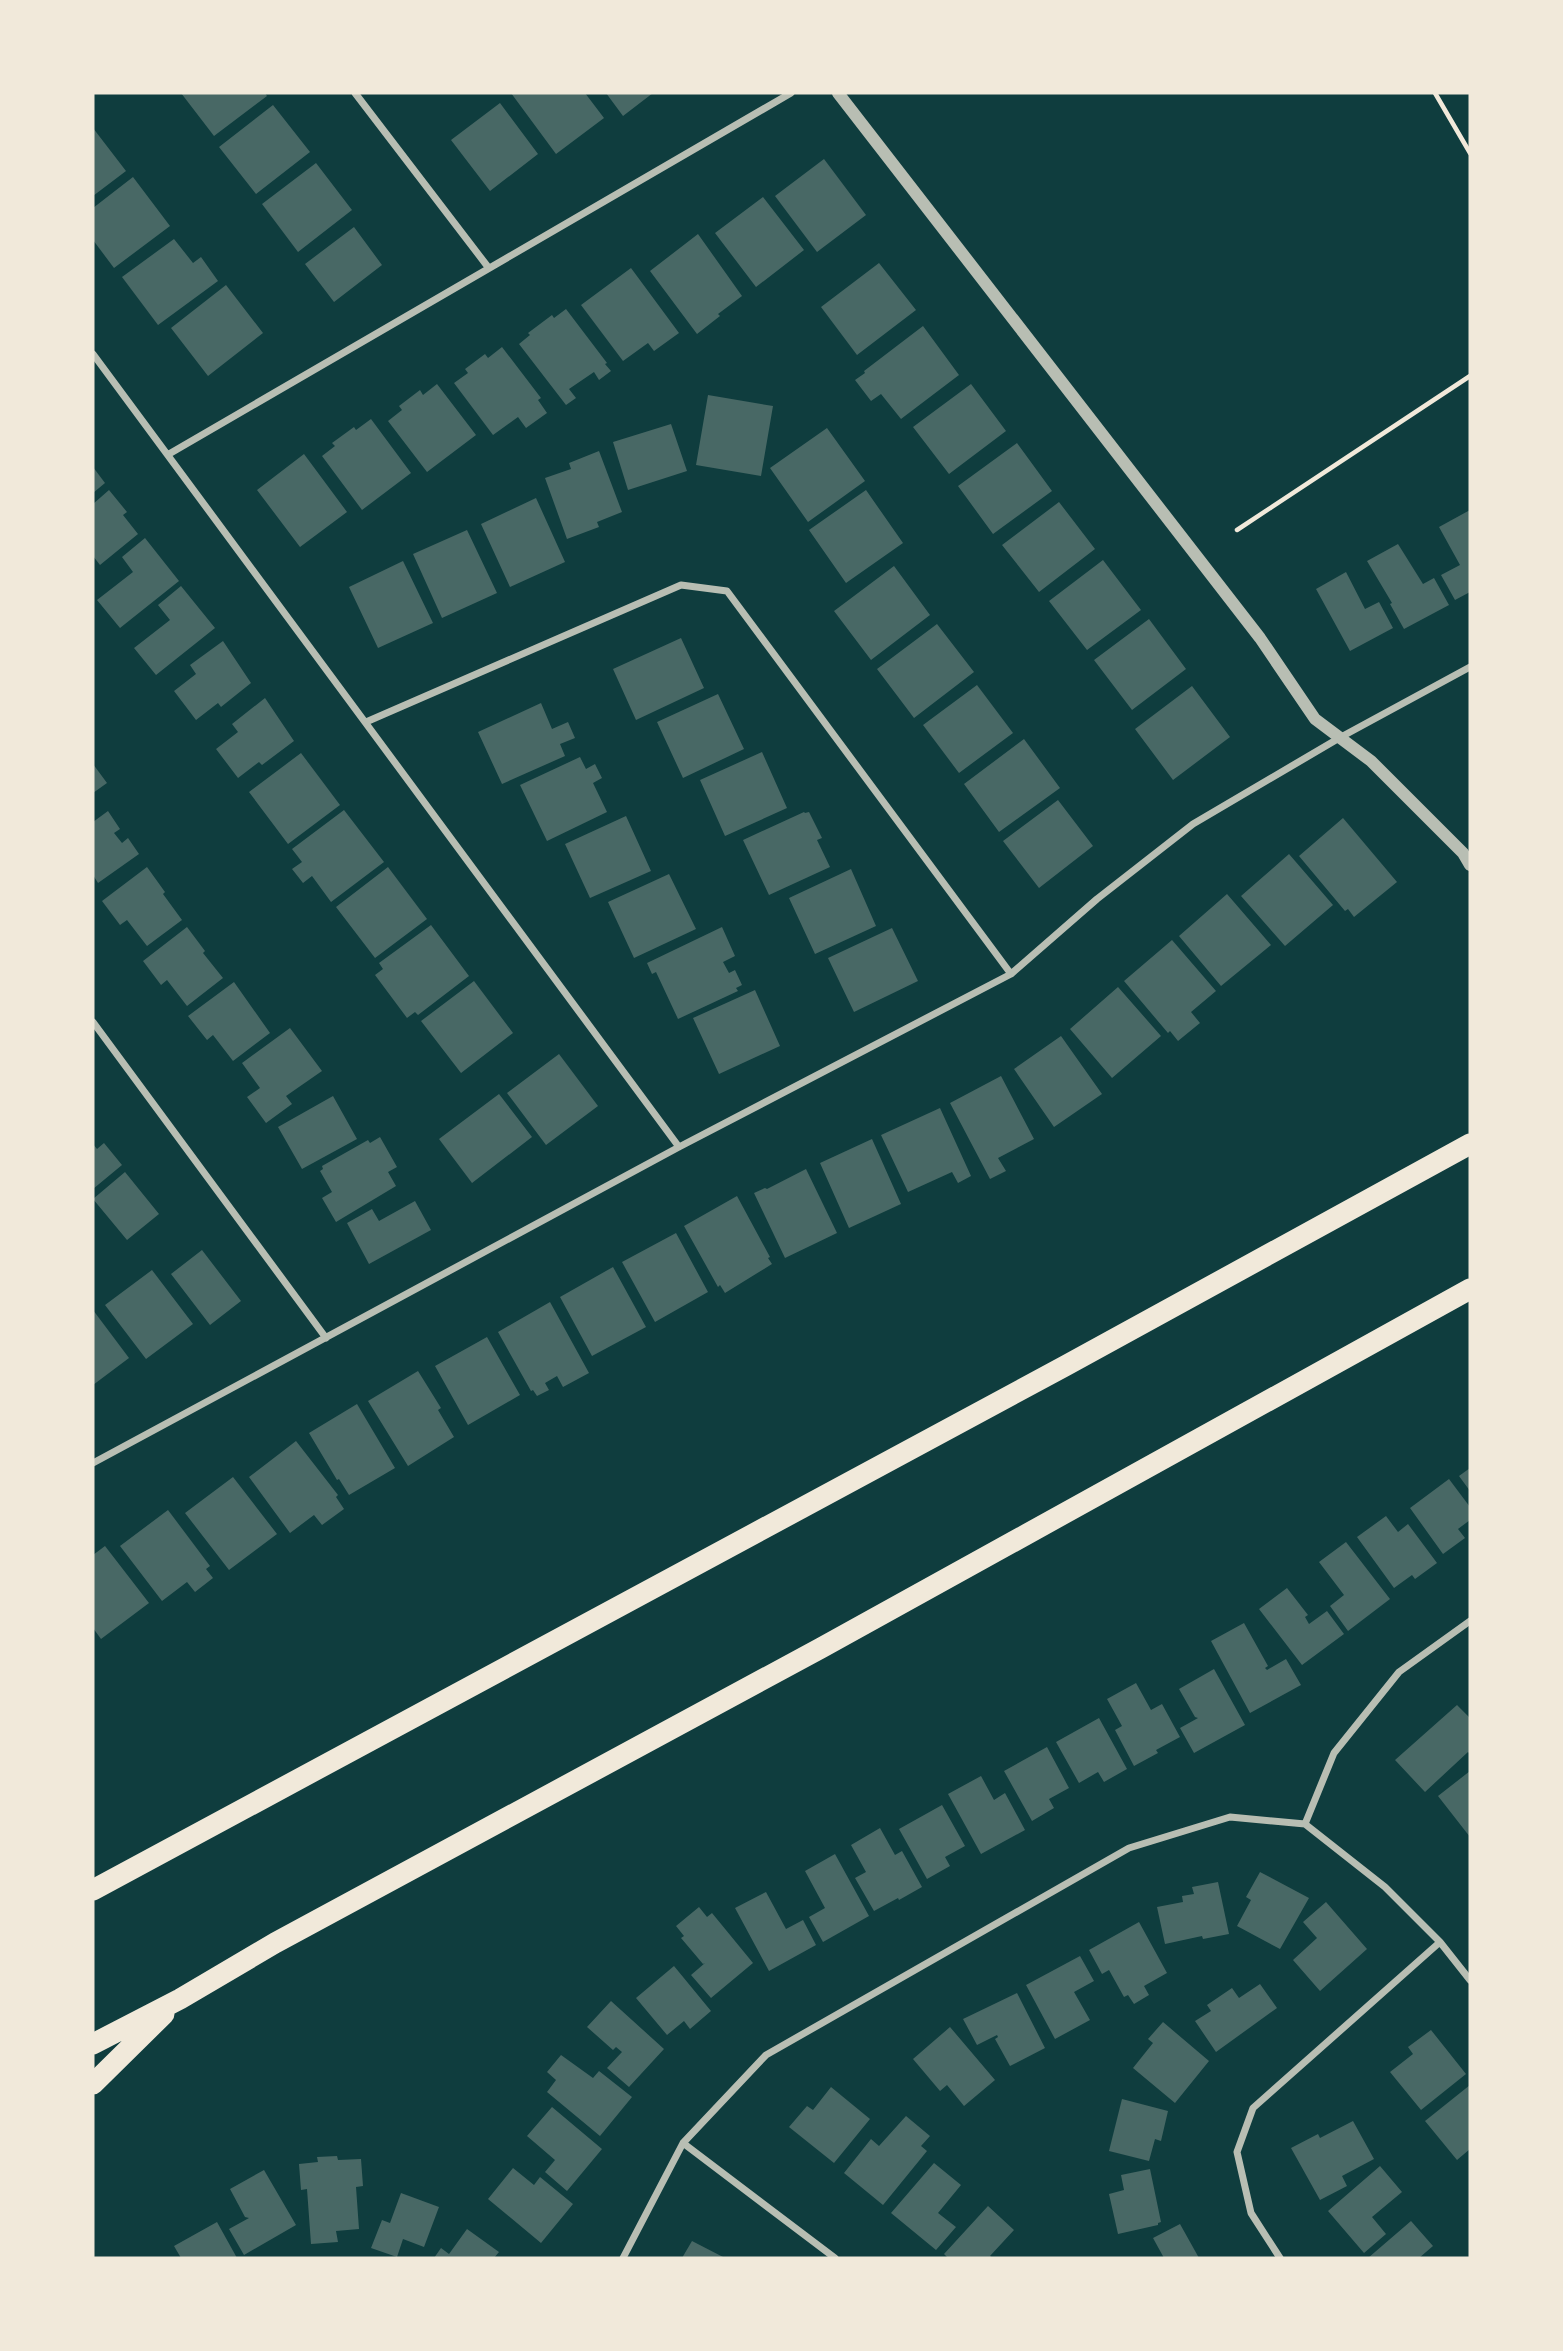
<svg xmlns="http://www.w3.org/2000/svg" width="1563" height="2351" font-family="Ubuntu,sans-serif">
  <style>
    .building { fill: #486865 }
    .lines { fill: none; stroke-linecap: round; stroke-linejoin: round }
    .path { stroke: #f1e9da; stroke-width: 4.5 }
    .minor { stroke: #b8beb3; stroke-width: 7 }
    .tertiary { stroke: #b8beb3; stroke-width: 12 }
    .motorway { stroke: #f1e9da; stroke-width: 21 }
  </style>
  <rect width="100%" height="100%" fill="#0f3d3e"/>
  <path class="building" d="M181,93H265L267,96L214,136Z
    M511,93H585L604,118L556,154Z
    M606,93H653L623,116Z
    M500,103L538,154L490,191L451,140Z
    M273,105L310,152L256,194L219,147Z
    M93,128L126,171L93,196Z
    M824,159L866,215L817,252L775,196Z
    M316,163L352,210L298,252L262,204Z
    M133,177L170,226L114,268L93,240V208Z
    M763,197L804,250L756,287L715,233Z
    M354,227L382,265L334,302L305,264Z
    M698,234L742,296L718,314L720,316L697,334L650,271Z
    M174,239L193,263L201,257L218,281L158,325L122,277Z
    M879,263L916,310L857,355L821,307Z
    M631,268L679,333L654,351L648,343L623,361L581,305Z
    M226,285L263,333L208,376L171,328Z
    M566,309L607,363L605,364L611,371L599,380L594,372L569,389L576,398L566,405L519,344L530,335L528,333L552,315L554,318Z
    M923,326L959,375L901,419L881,394L871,401L855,380L865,373L864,371Z
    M502,347L541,398L538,400L547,413L526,428L518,417L493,435L454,383L468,373L465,369L485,354L488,358Z
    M437,384L476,435L427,472L388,421L402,410L399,406L420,390L423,395Z
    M971,384L1006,431L949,474L913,427Z
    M708,395L773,406L761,476L696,465Z
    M371,419L411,473L362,510L322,456L335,446L332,443L354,427L356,430Z
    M671,424L687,471L628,490L613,442Z
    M827,428L865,481L808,522L770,468Z
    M1017,443L1052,491L993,534L958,486Z
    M599,451L622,512L597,522L599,527L567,539L545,478L571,469L569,463Z
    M304,454L347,512L300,547L257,490Z
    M93,467L105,483L93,493Z
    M109,490L127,512L123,515L138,534L100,565L93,556V504Z
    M866,490L903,543L846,583L809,530Z
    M536,498L565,562L510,587L481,524Z
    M1059,502L1095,549L1039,592L1002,545Z
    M1470,510V592L1455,600L1441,575L1460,565L1439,527Z
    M467,530L497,593L442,618L413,554Z
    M145,538L179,581L120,628L97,600L133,572L122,557Z
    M1398,544L1423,584L1434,578L1449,605L1404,629L1390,604L1392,603L1367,561Z
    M1103,560L1141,610L1087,650L1049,601Z
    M403,561L433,623L378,648L349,587Z
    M894,566L930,615L871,660L834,611Z
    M1346,572L1365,609L1379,602L1393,628L1350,651L1316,589Z
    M181,586L215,628L156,675L134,648L170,620L158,605Z
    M1149,619L1186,669L1132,710L1094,660Z
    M937,624L974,672L914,718L877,669Z
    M681,638L704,688L636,720L613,669Z
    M223,641L251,683L221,707L218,703L196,720L174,691L196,674L190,665Z
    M977,685L1013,733L959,773L923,725Z
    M1192,686L1230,737L1173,780L1135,729Z
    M718,694L744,749L683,778L657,722Z
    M265,698L294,741L262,765L259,762L238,778L216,749L238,732L232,724Z
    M541,703L552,729L568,722L575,738L560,744L565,756L502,784L478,732Z
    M1024,739L1060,788L999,832L964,784Z
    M762,752L787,808L725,836L700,780Z
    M301,753L340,805L288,844L249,792Z
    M580,757L586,769L595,764L602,778L593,783L607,812L547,841L520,785Z
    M93,764L107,783L93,793Z
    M1058,800L1093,846L1039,888L1003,841Z
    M344,810L384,862L331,902L312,876L303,883L292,869L302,862L292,849Z
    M108,811L120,829L114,833L122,843L128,838L139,854L98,883L93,875L94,862L93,822Z
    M804,812L805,813L809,812L822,838L817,840L830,867L769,895L743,840Z
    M626,816L651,871L590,898L565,844Z
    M1343,818L1397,882L1354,917L1348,909L1345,911L1299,856Z
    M1289,854L1333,905L1285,946L1241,896Z
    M147,867L165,892L163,894L182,920L147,946L127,920L120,925L102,901Z
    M388,867L427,919L375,958L336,907Z
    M851,869L876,926L815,954L789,898Z
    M669,874L696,929L634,958L608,902Z
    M1227,894L1271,945L1221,986L1179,936Z
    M431,925L469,976L418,1015L415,1012L407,1018L375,975L383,969L379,963Z
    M187,927L205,951L203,953L223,978L187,1006L167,980L161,985L143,961Z
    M722,927L735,956L723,962L729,973L735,970L742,985L736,988L738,991L678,1019L656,972L652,974L647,963Z
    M892,928L918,981L854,1012L828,958Z
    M1172,940L1216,991L1191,1012L1200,1023L1178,1041L1170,1031L1168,1033L1124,981Z
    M474,981L513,1033L461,1073L421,1021Z
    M234,982L270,1033L233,1061L213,1035L207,1040L188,1016Z
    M1118,987L1161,1036L1112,1078L1070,1029Z
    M755,990L780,1046L719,1074L693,1018Z
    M290,1028L322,1071L286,1096L292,1104L266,1123L247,1097L260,1088L242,1063Z
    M1061,1036L1102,1094L1054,1127L1014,1069Z
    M559,1054L598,1106L546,1145L507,1093Z
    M1001,1076L1034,1139L998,1158L1006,1171L990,1179L950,1103Z
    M499,1094L532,1137L472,1183L439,1139Z
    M333,1096L357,1139L302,1169L278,1127Z
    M940,1108L971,1176L958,1183L952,1172L908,1192L881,1135Z
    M380,1137L397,1167L388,1172L396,1186L336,1222L322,1198L332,1192L320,1171L323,1169L322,1166L368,1140L370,1143Z
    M872,1139L901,1204L849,1228L820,1163Z
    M104,1143L122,1165L93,1189V1144L97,1149Z
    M806,1169L837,1233L785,1258L754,1193L765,1188L767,1189Z
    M125,1172L159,1214L127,1240L93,1199Z
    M737,1196L770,1257L768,1258L772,1264L725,1293L720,1285L718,1287L684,1226Z
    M415,1201L431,1230L369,1264L347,1223L372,1209L379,1221Z
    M676,1233L708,1292L655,1322L622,1262Z
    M202,1250L241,1301L210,1325L171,1274Z
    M613,1267L646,1327L592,1356L560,1297Z
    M152,1270L193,1324L146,1359L105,1305Z
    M550,1302L589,1373L563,1387L557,1376L545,1383L549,1390L537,1396L533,1390L531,1391L498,1332Z
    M93,1310L129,1358L93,1385Z
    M487,1337L520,1395L468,1425L435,1366Z
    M418,1371L441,1408L438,1410L454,1437L408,1466L368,1401Z
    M357,1404L395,1468L349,1495L339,1479L337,1480L309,1433Z
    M296,1441L338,1495L336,1497L344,1509L322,1525L314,1515L290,1533L249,1477Z
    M1470,1468V1491L1459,1476Z
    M233,1477L277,1534L229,1570L185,1513Z
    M1449,1479L1470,1507V1520L1458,1529L1465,1538L1443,1554L1410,1508Z
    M168,1510L210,1566L206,1569L213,1578L195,1592L187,1582L162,1601L120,1546Z
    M1386,1516L1398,1532L1408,1524L1437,1563L1415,1579L1412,1575L1394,1588L1357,1537Z
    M1346,1542L1390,1599L1348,1631L1330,1606L1344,1595L1319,1562Z
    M105,1546L149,1603L101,1639L93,1628V1555Z
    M1287,1588L1308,1615L1305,1617L1309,1624L1327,1611L1344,1634L1302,1665L1259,1609Z
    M1244,1623L1268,1666L1265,1668L1267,1670L1286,1659L1301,1685L1250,1713L1211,1641Z
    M1214,1669L1245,1725L1194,1753L1180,1728L1198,1718L1195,1717L1179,1689Z
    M1136,1683L1151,1710L1162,1704L1180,1737L1156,1750L1158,1753L1134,1766L1115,1730L1122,1726L1107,1699Z
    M1457,1705L1470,1718V1754L1468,1752L1425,1792L1395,1760Z
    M1099,1718L1127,1769L1104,1782L1098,1772L1079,1783L1056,1742Z
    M1047,1747L1069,1788L1049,1799L1054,1808L1032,1821L1004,1771Z
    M1470,1771V1837L1438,1796Z
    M981,1776L994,1800L1005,1793L1025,1830L981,1854L948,1794Z
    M942,1805L965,1846L945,1857L950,1866L927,1879L899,1829Z
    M880,1828L895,1855L902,1851L922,1887L899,1900L898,1898L874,1911L855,1878L866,1872L851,1845Z
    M835,1854L869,1916L823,1942L809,1917L825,1908L805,1871Z
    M1260,1872L1309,1898L1280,1949L1237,1926L1251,1900L1246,1897Z
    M1218,1882L1229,1934L1203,1939L1202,1936L1165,1944L1157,1907L1183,1902L1182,1896L1194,1894L1192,1887Z
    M766,1892L786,1929L803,1920L816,1945L769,1971L735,1908Z
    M1326,1902L1367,1949L1320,1991L1293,1960L1317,1938L1303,1922Z
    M699,1907L707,1917L712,1913L753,1963L711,1998L691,1975L705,1963L703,1964L681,1938L684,1936L676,1926Z
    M1139,1922L1167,1973L1144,1986L1149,1995L1134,2004L1128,1995L1124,1997L1109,1970L1102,1974L1089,1950Z
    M1080,1956L1094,1981L1074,1992L1090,2020L1055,2039L1026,1985Z
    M674,1966L711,2011L690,2029L684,2021L667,2035L636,1998Z
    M1260,1984L1277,2008L1216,2052L1195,2021L1211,2011L1207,2005L1232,1988L1239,1998Z
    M1017,1993L1045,2048L1010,2066L995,2039L998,2037L997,2035L977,2045L963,2019Z
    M611,2001L664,2049L629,2087L607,2068L622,2052L616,2047L613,2050L587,2027Z
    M1163,2022L1209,2061L1175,2103L1133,2068L1153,2043L1148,2039Z
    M950,2027L995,2080L964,2106L947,2085L940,2091L913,2059Z
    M1431,2030L1466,2074L1421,2110L1390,2072L1413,2054L1408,2047Z
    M561,2055L593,2078L599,2071L632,2097L600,2136L547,2092L556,2080L547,2072Z
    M1470,2085V2149L1457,2160L1425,2121Z
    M831,2087L870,2119L834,2163L789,2127L807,2106L813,2110Z
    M1122,2099L1168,2111L1161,2141L1155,2139L1149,2161L1109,2151Z
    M552,2107L602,2149L567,2191L545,2172L555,2160L527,2136Z
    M906,2116L930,2136L921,2146L927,2151L883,2205L844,2173L871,2139L879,2146Z
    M1353,2121L1374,2159L1342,2176L1347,2186L1320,2200L1291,2148L1318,2134L1320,2138Z
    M337,2156L338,2160L361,2159L363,2186L356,2187L359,2229L336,2231L338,2242L311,2244L307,2189L301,2190L299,2164L318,2162L317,2157Z
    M934,2163L961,2185L938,2213L956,2227L936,2250L891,2213Z
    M1380,2166L1402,2192L1372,2217L1386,2234L1364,2253L1328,2211Z
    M513,2168L534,2185L540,2177L573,2204L541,2243L488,2199Z
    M1150,2169L1161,2222L1158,2223V2225L1118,2234L1109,2194L1124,2190L1121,2175Z
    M264,2170L296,2225L244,2255L229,2229L249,2218L245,2217L230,2189Z
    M401,2193L439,2207L424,2247L403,2239L397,2257L371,2248L382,2220L390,2223Z
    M988,2206L1014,2230L990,2256L993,2258H948L944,2254Z
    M1411,2221L1433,2246L1419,2258H1368Z
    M217,2222L237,2258H181L174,2246Z
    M1180,2224L1199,2258H1164L1153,2238Z
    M467,2229L499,2252L494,2258H434L441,2248L449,2254Z
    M692,2241L725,2258H682Z"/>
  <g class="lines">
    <path class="path" d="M1435,93L1470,153
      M1237,530L1470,376"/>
    <path class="minor" d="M355,93L488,267
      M93,354L679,1147
      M169,454L791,93
      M366,722L681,585L727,591L1011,974
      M93,1022L326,1338
      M93,1463L679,1147L1011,974L1097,899L1193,824L1341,737L1470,667
      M1305,1824L1334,1753L1399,1672L1470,1621
      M683,2143L835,2258
      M623,2258L683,2143L766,2055L1129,1848L1230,1817L1305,1824L1385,1887L1440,1942L1470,1980
      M1280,2258L1251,2213L1237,2152L1253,2108L1440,1942"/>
    <path class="tertiary" d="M838,93L1260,638L1315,719L1371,761L1463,853L1470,865"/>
    <path class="motorway" d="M93,1890L1065,1366L1470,1144
      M93,2044L180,1999L275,1943L821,1648L1470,1289
      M93,2084L164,2014"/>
  </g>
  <rect width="1563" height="2351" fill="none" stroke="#f1e9da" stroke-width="189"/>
</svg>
